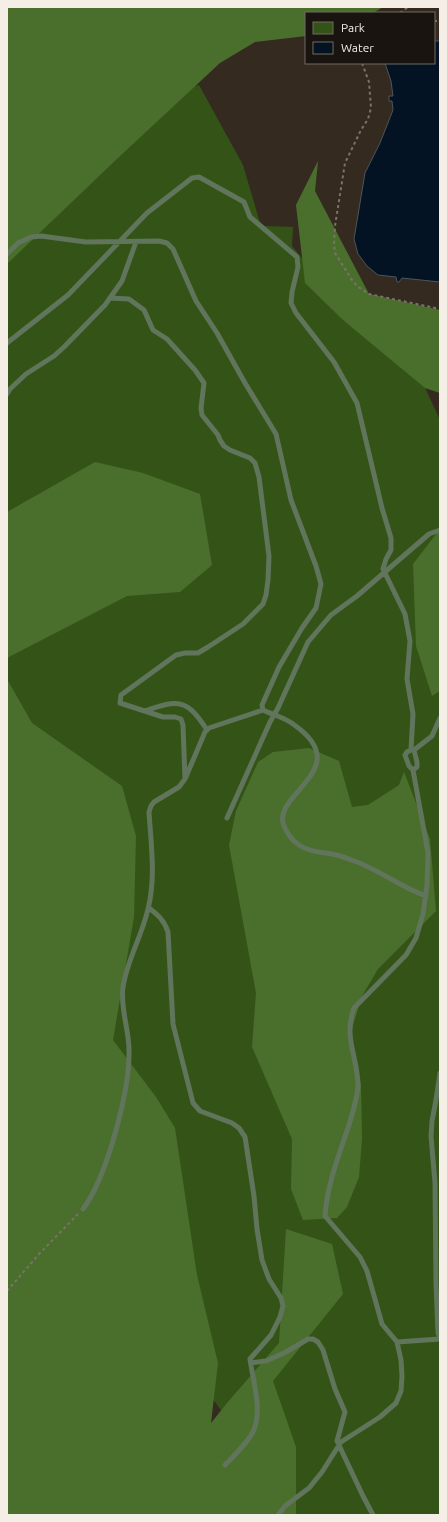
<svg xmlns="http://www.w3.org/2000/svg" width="447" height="1522" font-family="Ubuntu,sans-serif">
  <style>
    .green { fill: #335416 }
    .forest { fill: #4a6f2d }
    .water { fill: #031323; stroke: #4c555e }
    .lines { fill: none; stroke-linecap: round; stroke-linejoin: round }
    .path { stroke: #7c726a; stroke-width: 2; stroke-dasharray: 3 3; stroke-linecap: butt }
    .lane { stroke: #60755c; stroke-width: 5 }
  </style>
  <rect width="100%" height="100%" fill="#352a20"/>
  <path class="green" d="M199,85L243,165L260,223L264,226L293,227L292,246L307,264L407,349L440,420V1515H261L277,1485L203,1386L7,746V205L190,87Z"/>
  <path class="forest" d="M7,7H383L373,13H306V36L255,42L220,63L119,157L7,264Z
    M318,161L315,191L369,294L440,310V393L425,388L343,320L305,283L296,205Z
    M95,462L143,473L200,494L212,565L180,592L127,596L7,658V512Z
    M440,529V691L432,696L416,646L413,564Z
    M7,676V679L32,723L122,786L136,836L134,917L113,1040L156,1097L175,1128L197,1275L218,1363L211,1423L227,1403L279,1343L286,1229L332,1244L343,1294L273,1381L296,1447V1515H7Z
    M309,748L339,761L352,807L368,805L399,785L404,772L430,839L436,911L378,969L362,996L350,1035L361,1085L362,1139L359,1177L347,1207L337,1218L303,1220L291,1189L292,1139L252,1047L256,993L229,845L236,811L258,762L273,752Z"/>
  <path class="water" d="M434,41H440V282L402,278L399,282H397L396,277L378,275L367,266L358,254L354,239L365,173L380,143L393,110L392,101H389V96H393L391,81L385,63H434Z"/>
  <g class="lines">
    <path class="path" d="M400,13L408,7
      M434,21H440
      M362,63L369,82L371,108L368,119L361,130L345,163L335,226L334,245L335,253L352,280L357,286L369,294L440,309
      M7,1291L40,1253L78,1214"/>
    <path class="lane" d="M7,254L18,243L31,237L41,236L86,242L159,241L167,243L173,249L196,301L217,333L245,383L276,434L291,500L316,566L321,584L316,608L302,628L279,667L262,705L263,710C273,715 284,717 293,724C358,769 270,794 284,826C287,833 293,841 299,845C311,853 324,852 337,855C344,857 351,860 357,862C381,871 402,888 426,896
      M110,298L129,299L144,310L153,330L167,339L195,370L204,383L201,408L202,415L218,435L220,440L224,446L230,450L250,458L255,463L259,477L269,556L268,580L266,595L263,604L243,624L208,647L198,653H185L176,655L121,695L120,703L163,717H175L181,719L183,725L185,779
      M7,343L68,295L147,213L192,178L199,177L244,202L250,217L297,257L298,267L292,292L291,303L296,313L334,362L357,403L382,508L391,538V550L386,559L383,569L405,614L410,641L407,679L413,714L411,750L407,752L405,755L409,766L413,770L417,767V762L414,750H411
      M7,394L10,389L26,374L54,356L64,347L105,305L122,281L136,242
      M145,711C179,699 187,699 207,730
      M414,750L432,736L440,718
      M227,818L270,722L278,708L308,642L331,615L357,596L429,534L440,530
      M149,908C158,915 164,920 168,932L173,1024L193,1103L200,1111L232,1123L239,1128L245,1137L254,1196L257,1229L262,1260L269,1279L281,1298L283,1306L280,1317L271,1335L250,1359C253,1383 265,1415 250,1437C243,1447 234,1456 225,1465
      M440,1073L436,1100L432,1121L431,1136L435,1183L436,1283L438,1333L440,1338
      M83,1209C107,1177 130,1090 129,1050C129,1029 120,1008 123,987C127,960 142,936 148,909C156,878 151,844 149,812L151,806L154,802L179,787L185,779L205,732L209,728L263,710
      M397,1342L440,1339
      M251,1363L266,1361L286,1352L308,1339H313L318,1342L323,1350L335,1389L345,1412L337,1441L363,1496L373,1515
      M278,1515L285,1506L309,1488L322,1472L341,1442L380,1417L396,1403L401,1391L402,1376L401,1360L397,1342L382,1324L367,1271L360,1257L325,1216C327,1186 338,1157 348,1128C352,1115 357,1100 358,1086C358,1056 343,1039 354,1008L406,955L416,938L423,914L427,885L428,853L413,770"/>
  </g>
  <rect width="447" height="1522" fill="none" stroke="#f5eee7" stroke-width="16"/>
  <rect x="305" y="12" width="130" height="52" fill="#19140f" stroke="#716b65"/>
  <rect x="313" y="22" width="20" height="12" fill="#335416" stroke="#716b65"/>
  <text x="341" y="32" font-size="12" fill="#f5eee7">Park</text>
  <rect x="313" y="42" width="20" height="12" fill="#031323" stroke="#716b65"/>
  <text x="341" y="52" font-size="12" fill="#f5eee7">Water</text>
</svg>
